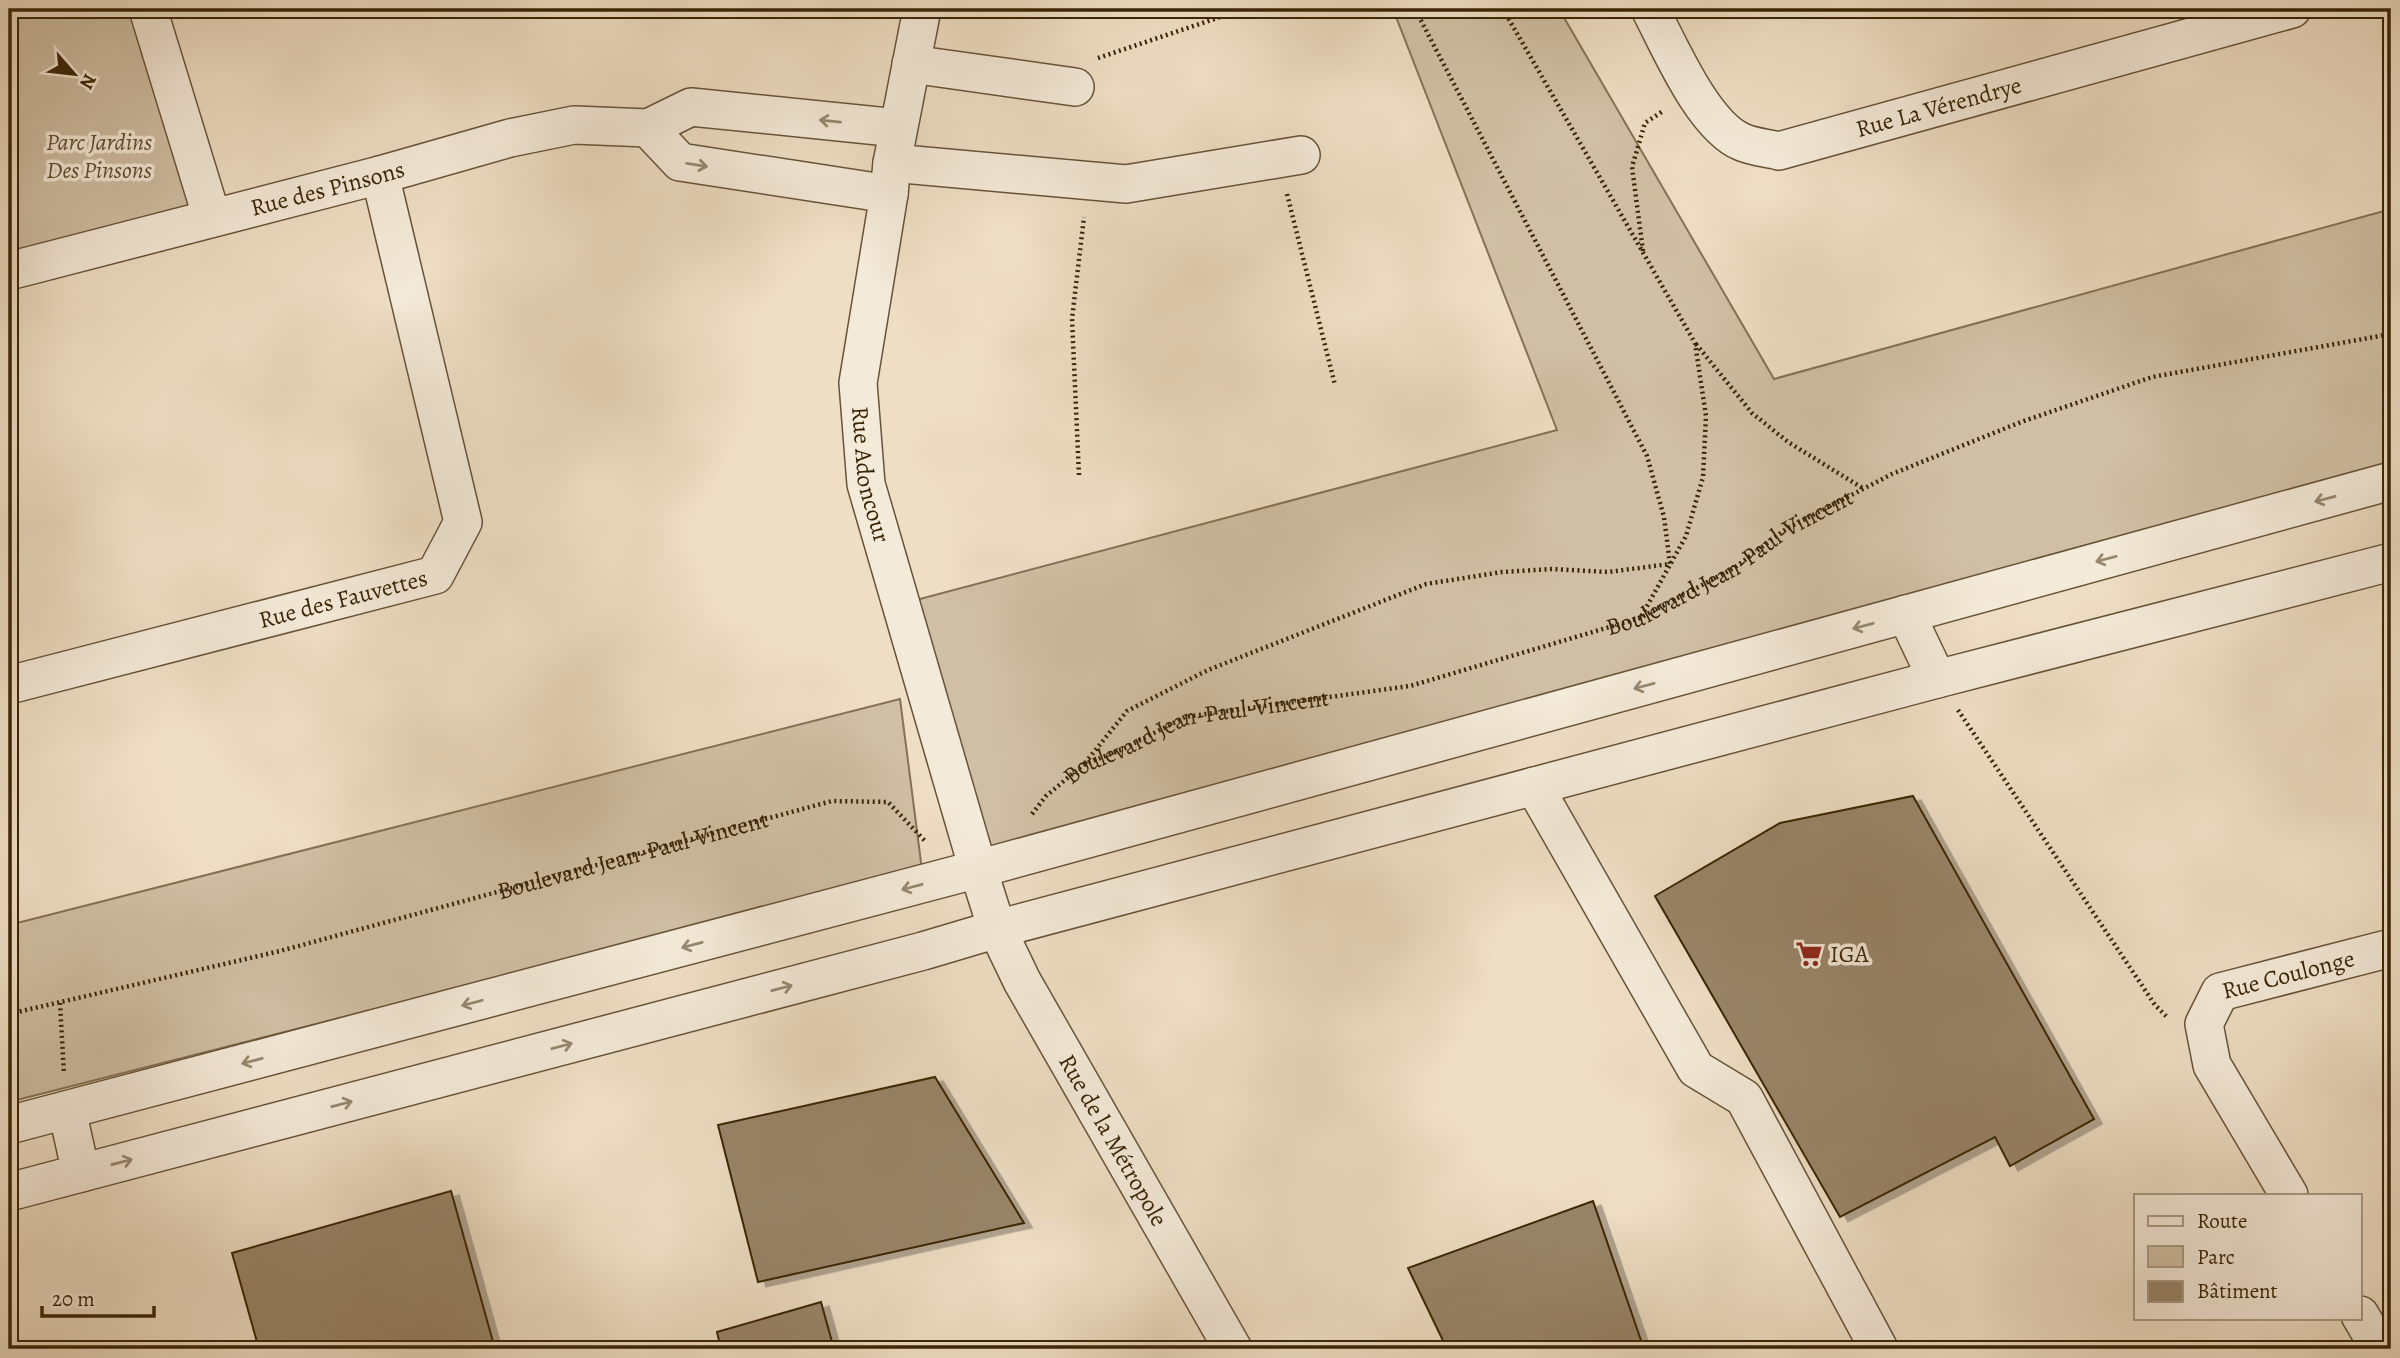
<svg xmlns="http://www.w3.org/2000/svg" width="2400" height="1358" font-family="Alegreya,serif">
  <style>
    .green { fill: #cfbfa4; stroke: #847255; stroke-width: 2 }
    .building { fill: #988569; stroke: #3a2506; stroke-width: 2; filter: url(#shadow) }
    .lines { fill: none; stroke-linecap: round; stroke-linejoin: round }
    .minor-casing { stroke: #675336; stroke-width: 40 }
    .path { stroke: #3a2506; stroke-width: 4.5; stroke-dasharray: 2 3.5; stroke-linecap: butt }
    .minor { stroke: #f4ead9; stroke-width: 37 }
    .oneway { stroke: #978870 }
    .labels { text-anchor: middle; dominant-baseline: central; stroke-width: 7; stroke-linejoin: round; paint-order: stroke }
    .street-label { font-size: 24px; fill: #3a2506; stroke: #f4ead9 }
    .park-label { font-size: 24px; font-style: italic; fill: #5f4c2e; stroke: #f4ead9 }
    .poi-label { font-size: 24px; fill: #3a2506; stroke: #f4ead9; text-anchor: start }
  </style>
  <defs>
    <filter id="shadow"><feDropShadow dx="8" dy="4.5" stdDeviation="0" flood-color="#0004"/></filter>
  </defs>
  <rect width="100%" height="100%" fill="#eedec4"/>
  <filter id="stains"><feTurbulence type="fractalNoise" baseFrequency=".00286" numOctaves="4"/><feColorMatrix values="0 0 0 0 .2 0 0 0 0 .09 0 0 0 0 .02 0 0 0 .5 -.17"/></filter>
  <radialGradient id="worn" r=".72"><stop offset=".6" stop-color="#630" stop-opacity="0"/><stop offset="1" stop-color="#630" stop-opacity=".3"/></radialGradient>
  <path class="green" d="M9,9H148L212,218L9,271Z
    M1393,9H1559L1774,379L2391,209V472L978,869L901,604L1557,430Z
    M900,699L922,870L9,1102V925Z"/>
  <path class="building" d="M1913,796L2094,1119L2010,1166L1995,1137L1840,1217L1655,896L1780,823Z
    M935,1077L1024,1223L758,1282L718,1125Z
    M451,1191L495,1349H259L232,1253Z
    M1593,1201L1644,1349H1447L1408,1268Z
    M821,1302L834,1349H721L717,1332Z"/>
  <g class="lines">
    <g class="minor-casing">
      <g id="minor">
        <path d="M148,9L212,218"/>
        <path id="s3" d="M922,9L892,163L889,194L858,383L866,484L978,869L997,929L1022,981L1233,1349"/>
        <path id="s4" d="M1650,9C1669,45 1703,126 1742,142C1753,147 1767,148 1779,151L2292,9"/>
        <path d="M911,64L1075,87"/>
        <path d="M892,163L1126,184L1301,155"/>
        <path d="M889,194L680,162L648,128L691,107L898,128"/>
        <path id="s5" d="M9,271L380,175L510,138L574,125L648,128"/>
        <path d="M1906,614L1937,679"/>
        <path id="s6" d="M9,685L435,575L463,522L380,175"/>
        <path d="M1534,786L1696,1069L1744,1098L1879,1349"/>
        <path d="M67,1110L81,1173"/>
        <path d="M9,1125L978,869L2391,481"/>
        <path d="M9,1192L923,951L997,929L1937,679L2391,562"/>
        <path id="s7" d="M2289,1195L2212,1065L2204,1024L2220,992L2391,948"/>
        <path d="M2360,1315L2380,1349"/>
      </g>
    </g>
    <g class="path">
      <path d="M1503,9L1695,343L1706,416L1703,477L1686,536L1641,617"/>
      <path d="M1098,58L1244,9"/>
      <path d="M1287,194L1335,385"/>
      <path d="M1643,251L1632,167L1645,123L1663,111"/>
      <path d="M1696,344L1752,413L1788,442L1864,489"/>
      <path d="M1079,475L1072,319L1084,217"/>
      <path d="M1958,710L2155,1005L2168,1018"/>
      <path d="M1085,763L1127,711L1208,670L1426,584L1502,572L1552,569L1608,572L1670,564L1664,517L1647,456L1415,9"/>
      <path id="s1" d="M1032,814L1046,796L1083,765L1123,749L1185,717L1410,686L1640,618L1734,568L1786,529L1892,474L2021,422L2152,377L2391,334"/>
      <path d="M60,1003L64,1074"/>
      <path id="s2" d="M9,1014L280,951L832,801L888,802L926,842"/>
    </g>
    <use href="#minor" class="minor"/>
  </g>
  <defs><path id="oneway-shaft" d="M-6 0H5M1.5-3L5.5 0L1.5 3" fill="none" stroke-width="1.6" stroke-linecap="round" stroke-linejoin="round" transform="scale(1.75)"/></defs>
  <g class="oneway">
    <use href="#oneway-shaft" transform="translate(830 121) rotate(-174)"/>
    <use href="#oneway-shaft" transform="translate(697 165) rotate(9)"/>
    <use href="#oneway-shaft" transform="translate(2325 499) rotate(165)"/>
    <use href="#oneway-shaft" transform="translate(2106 559) rotate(165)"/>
    <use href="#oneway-shaft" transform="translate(1863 626) rotate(165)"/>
    <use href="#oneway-shaft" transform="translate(1644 686) rotate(165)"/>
    <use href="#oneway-shaft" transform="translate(912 887) rotate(165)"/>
    <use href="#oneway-shaft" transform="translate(692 945) rotate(165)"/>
    <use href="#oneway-shaft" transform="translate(782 988) rotate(-15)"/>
    <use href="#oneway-shaft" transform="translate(472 1003) rotate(165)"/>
    <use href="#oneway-shaft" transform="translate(562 1046) rotate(-15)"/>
    <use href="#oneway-shaft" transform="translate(252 1061) rotate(165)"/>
    <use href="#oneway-shaft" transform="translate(342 1104) rotate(-15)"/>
    <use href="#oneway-shaft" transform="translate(122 1162) rotate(-15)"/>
  </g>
  <defs>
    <g id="supermarket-bare" transform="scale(2.1)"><path d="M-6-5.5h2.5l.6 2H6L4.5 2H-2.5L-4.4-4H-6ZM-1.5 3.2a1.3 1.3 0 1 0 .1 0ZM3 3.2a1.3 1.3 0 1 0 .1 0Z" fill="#8f2418" stroke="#f4ead9" stroke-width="2.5" paint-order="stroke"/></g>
  </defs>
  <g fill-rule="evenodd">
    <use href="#supermarket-bare" x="1809" y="954"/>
  </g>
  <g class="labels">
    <g class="street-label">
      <text stroke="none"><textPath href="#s4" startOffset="368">Rue La Vérendrye</textPath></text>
      <text stroke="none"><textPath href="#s5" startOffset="329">Rue des Pinsons</textPath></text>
      <text stroke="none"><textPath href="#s3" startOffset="472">Rue Adoncour</textPath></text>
      <text stroke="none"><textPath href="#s1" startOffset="756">Boulevard Jean-Paul-Vincent</textPath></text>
      <text stroke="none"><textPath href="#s6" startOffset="345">Rue des Fauvettes</textPath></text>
      <text stroke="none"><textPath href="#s1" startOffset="189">Boulevard Jean-Paul-Vincent</textPath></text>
      <text stroke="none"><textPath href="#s2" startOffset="644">Boulevard Jean-Paul-Vincent</textPath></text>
      <text stroke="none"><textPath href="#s7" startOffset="299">Rue Coulonge</textPath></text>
      <text stroke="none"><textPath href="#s3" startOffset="1186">Rue de la Métropole</textPath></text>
    </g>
    <g class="park-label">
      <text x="99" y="142">Parc Jardins<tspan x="99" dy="28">Des Pinsons</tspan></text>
    </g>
    <g class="poi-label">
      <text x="1830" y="954">IGA</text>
    </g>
  </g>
  <rect width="2400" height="1358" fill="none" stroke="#eedec4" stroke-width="35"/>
  <rect x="10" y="10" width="2379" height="1337" fill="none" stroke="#3a2506" stroke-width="3.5"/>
  <rect x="18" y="18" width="2365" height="1323" fill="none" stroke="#3a2506" stroke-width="2"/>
  <rect x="2134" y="1194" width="228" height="126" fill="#f4ead9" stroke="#aa9b85" stroke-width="2"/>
  <rect x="2148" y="1216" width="35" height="10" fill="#f4ead9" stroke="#aa9b85" stroke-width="2"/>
  <text x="2197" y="1228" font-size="21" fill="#3a2506">Route</text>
  <rect x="2148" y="1246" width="35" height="21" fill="#cfbfa4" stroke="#aa9b85" stroke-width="2"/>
  <text x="2197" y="1264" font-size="21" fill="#3a2506">Parc</text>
  <rect x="2148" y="1281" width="35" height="21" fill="#988569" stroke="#aa9b85" stroke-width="2"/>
  <text x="2197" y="1298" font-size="21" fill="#3a2506">Bâtiment</text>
  <g transform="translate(74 74) rotate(118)" stroke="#f4ead9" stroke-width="5" paint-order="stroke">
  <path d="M0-5L12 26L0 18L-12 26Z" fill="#3a2506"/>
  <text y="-10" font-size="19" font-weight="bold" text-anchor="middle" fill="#3a2506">N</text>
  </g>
  <path d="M42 1306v10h112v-10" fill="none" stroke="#3a2506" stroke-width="3.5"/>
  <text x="52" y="1306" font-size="21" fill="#3a2506" stroke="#f4ead9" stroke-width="5" paint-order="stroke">20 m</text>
  <rect width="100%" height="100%" filter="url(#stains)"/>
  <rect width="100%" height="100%" fill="url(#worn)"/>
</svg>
